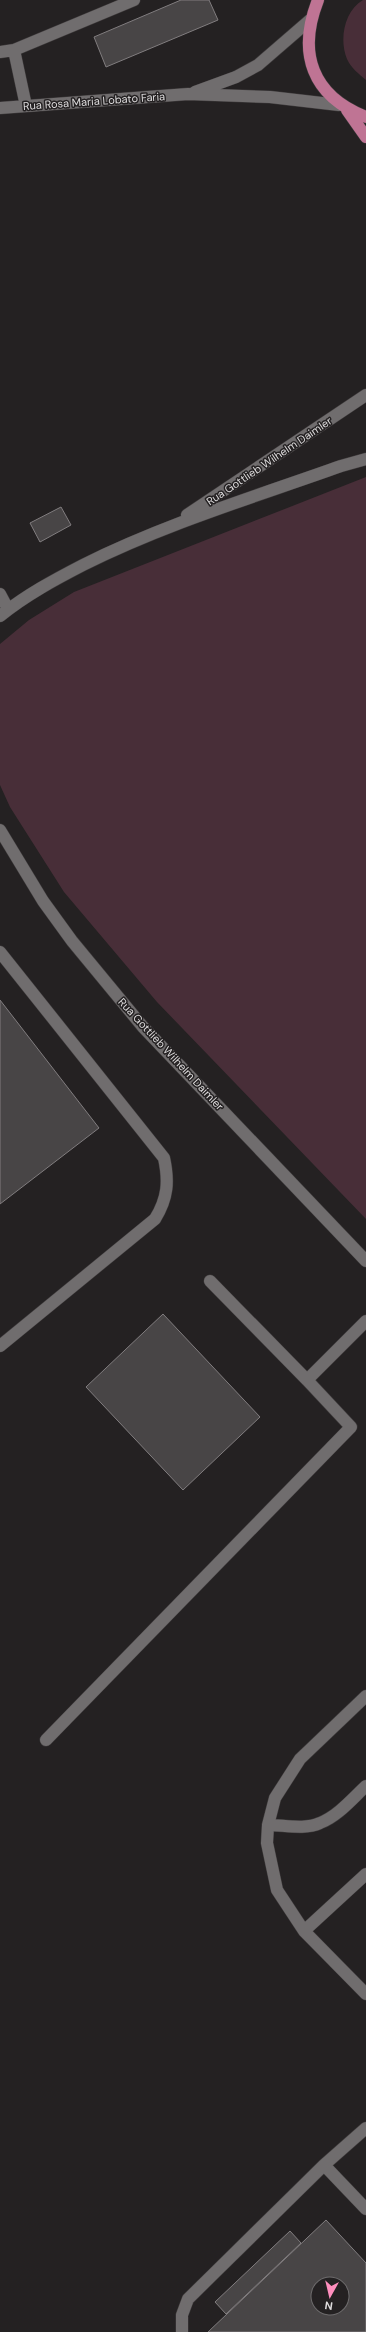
<svg xmlns="http://www.w3.org/2000/svg" width="366" height="2332" font-family="'DM Sans',sans-serif">
  <style>
    .green { fill: #482e38 }
    .building { fill: #484546; stroke: #817d7f; fill-rule: evenodd }
    .lines { fill: none; stroke-linecap: round; stroke-linejoin: round }
    .minor-casing { stroke: #403d3e; stroke-width: 13 }
    .major-casing { stroke: #403d3e; stroke-width: 13 }
    .minor { stroke: #706d6e; stroke-width: 12 }
    .major { stroke: #bf7494; stroke-width: 12 }
    .labels { text-anchor: middle; dominant-baseline: central; stroke-width: 3; stroke-linejoin: round; paint-order: stroke }
    .street-label { font-size: 11px; fill: #dedcdd; stroke: #242122 }
  </style>
  <rect width="100%" height="100%" fill="#242122"/>
  <path class="green" d="M363,0H366V80C359,74 351,68 347,59C339,40 344,11 363,0Z
    M366,477V1219L157,1002L64,892L10,807L0,785V644L29,620L74,592Z"/>
  <path class="building" d="M181,0H209L218,20L106,67L94,37Z
    M61,507L71,525L40,542L30,523Z
    M0,1000L99,1128L0,1204Z
    M163,1314L260,1417L183,1490L86,1387Z
    M326,2220L366,2263V2332H208ZM318,2284H342V2308H318Z
    M290,2231L301,2243L226,2314L215,2302Z"/>
  <g class="lines">
    <g class="minor-casing">
      <path id="minor" d="M14,50L134,0
        M0,52L14,50L26,106
        M195,92L236,77L258,65L310,20
        M0,108L188,94L270,97L339,105
        M187,515L366,395
        M0,594L8,609
        M0,616C26,595 54,580 83,565C165,524 254,497 341,466L366,459
        M0,830L43,901L72,941L143,1027L366,1261
        M0,952L164,1158C169,1181 168,1198 155,1219L0,1346
        M210,1281L307,1380L366,1321
        M366,1696L300,1759L275,1798L268,1825L267,1843L277,1890L304,1931L366,1994
        M46,1740L351,1427L307,1380
        M268,1825C284,1825 305,1830 320,1823C338,1816 352,1799 366,1786
        M304,1931L366,1874
        M324,2165L366,2209
        M182,2332V2315L188,2299L324,2165L366,2128"/>
    </g>
    <g class="major-casing">
      <path id="major" d="M318,0C297,53 312,96 366,117
        M347,110L366,137"/>
    </g>
    <use href="#minor" class="minor"/>
    <use href="#major" class="major"/>
  </g>
  <g class="labels">
    <g class="street-label">
      <text transform="translate(94 101) rotate(-4)">Rua Rosa Maria Lobato Faria</text>
      <text transform="translate(269 461) rotate(-34)">Rua Gottlieb Wilhelm Daimler</text>
      <text transform="translate(171 1054) rotate(47)">Rua Gottlieb Wilhelm Daimler</text>
    </g>
  </g>
  <g transform="translate(330 2296) rotate(188)"><circle r="19" fill="#242122" stroke="#6e6c6d"/>
  <path d="M0-3L7 15L0 10L-7 15Z" fill="#fe8ebd"/>
  <text y="-6" font-size="11" font-weight="bold" text-anchor="middle" fill="#dedcdd">N</text>
  </g>
</svg>
